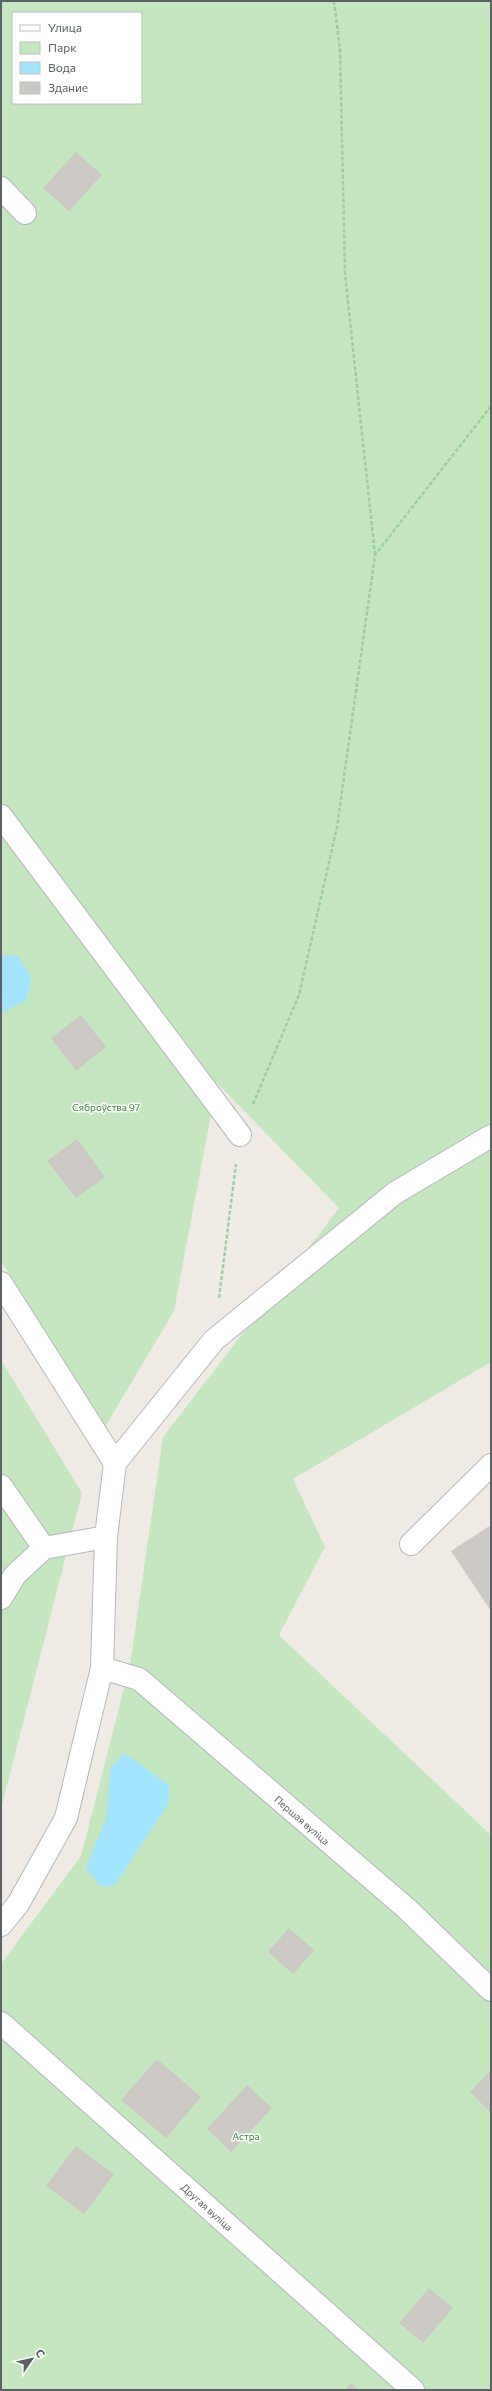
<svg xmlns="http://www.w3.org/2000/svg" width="492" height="2391" font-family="Commissioner,sans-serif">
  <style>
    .green { fill: #c5e7bf; fill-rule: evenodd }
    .water { fill: #a3e4ff }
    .building { fill: #ccc8c3 }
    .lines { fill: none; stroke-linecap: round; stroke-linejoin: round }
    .minor-casing { stroke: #b4b8bb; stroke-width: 24 }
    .path { stroke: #9bcea1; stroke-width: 2.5; stroke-dasharray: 4 2; stroke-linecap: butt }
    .minor { stroke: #fff; stroke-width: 22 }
    .labels { text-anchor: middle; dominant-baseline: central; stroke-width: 3; stroke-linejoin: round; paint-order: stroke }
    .park-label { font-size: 10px; fill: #3a8632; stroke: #fff }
    .street-label { font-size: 10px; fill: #5c6165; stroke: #fff }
  </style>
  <rect width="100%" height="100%" fill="#efebe4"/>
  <path class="green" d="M1,1H491V1362L293,1479L325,1547L279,1635L491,1835V2390H1V1964L81,1856L130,1665L163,1437L339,1208L217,1083L174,1311L105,1427L1,1261ZM13,13H141V103H13Z
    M1,1360L82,1493L1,1809Z"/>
  <path class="water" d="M1,955L18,956L31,977L26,1000L1,1013Z
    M124,1753L169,1785L168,1804L114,1886H100L86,1868L106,1817L111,1766Z"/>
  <path class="building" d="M76,152L102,175L69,211L43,188Z
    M81,1015L106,1047L76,1071L51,1038Z
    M77,1139L105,1177L76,1198L47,1161Z
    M491,1525V1611L451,1551Z
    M289,1928L314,1950L293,1974L268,1952Z
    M157,2059L201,2097L166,2138L121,2100Z
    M491,2070V2113L470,2092Z
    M247,2085L272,2108L231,2152L207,2129Z
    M76,2146L114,2174L84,2214L46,2186Z
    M429,2288L453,2308L423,2343L399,2323Z
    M351,2383L359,2390H345Z"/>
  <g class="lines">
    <g class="minor-casing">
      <path id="minor" d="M1,188L25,213
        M1,816L240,1135
        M1,1283L115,1463
        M1,1486L44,1548
        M411,1544L491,1465
        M1,1598L15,1575L44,1548L106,1537
        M102,1668L139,1679L406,1908L491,1990
        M1,1925L18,1904L66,1818L102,1668L106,1537L115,1463L214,1340L395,1193L491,1136
        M1,2023L413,2390"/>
    </g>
    <path class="path" d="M334,1L340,50L345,274L375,555
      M253,1104L299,995L337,827L375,555L491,406
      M219,1298L236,1164"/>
    <use href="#minor" class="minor"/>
  </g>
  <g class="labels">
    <g class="park-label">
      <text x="106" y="1107">Сяброўства 97</text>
      <text x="246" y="2136">Астра</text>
    </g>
    <g class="street-label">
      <text transform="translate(302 1820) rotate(41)">Першая вуліца</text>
      <text transform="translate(207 2207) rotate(42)">Другая вуліца</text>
    </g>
  </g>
  <rect width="492" height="2391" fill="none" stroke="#5c6165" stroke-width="4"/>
  <rect x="12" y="12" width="130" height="92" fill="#ffffff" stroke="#bec0c1"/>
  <rect x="20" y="25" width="20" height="6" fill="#ffffff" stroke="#bec0c1"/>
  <text x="48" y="32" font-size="12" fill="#5c6165">Улица</text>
  <rect x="20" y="42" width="20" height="12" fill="#c5e7bf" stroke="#bec0c1"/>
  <text x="48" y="52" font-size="12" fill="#5c6165">Парк</text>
  <rect x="20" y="62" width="20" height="12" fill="#a3e4ff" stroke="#bec0c1"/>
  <text x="48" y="72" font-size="12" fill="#5c6165">Вода</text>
  <rect x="20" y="82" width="20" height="12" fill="#ccc8c3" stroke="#bec0c1"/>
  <text x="48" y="92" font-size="12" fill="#5c6165">Здание</text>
  <g transform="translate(32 2359) rotate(56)" stroke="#ffffff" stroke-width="3" paint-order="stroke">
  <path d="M0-3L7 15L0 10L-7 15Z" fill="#5c6165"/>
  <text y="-6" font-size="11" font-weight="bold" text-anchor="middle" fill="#5c6165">С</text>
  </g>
</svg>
